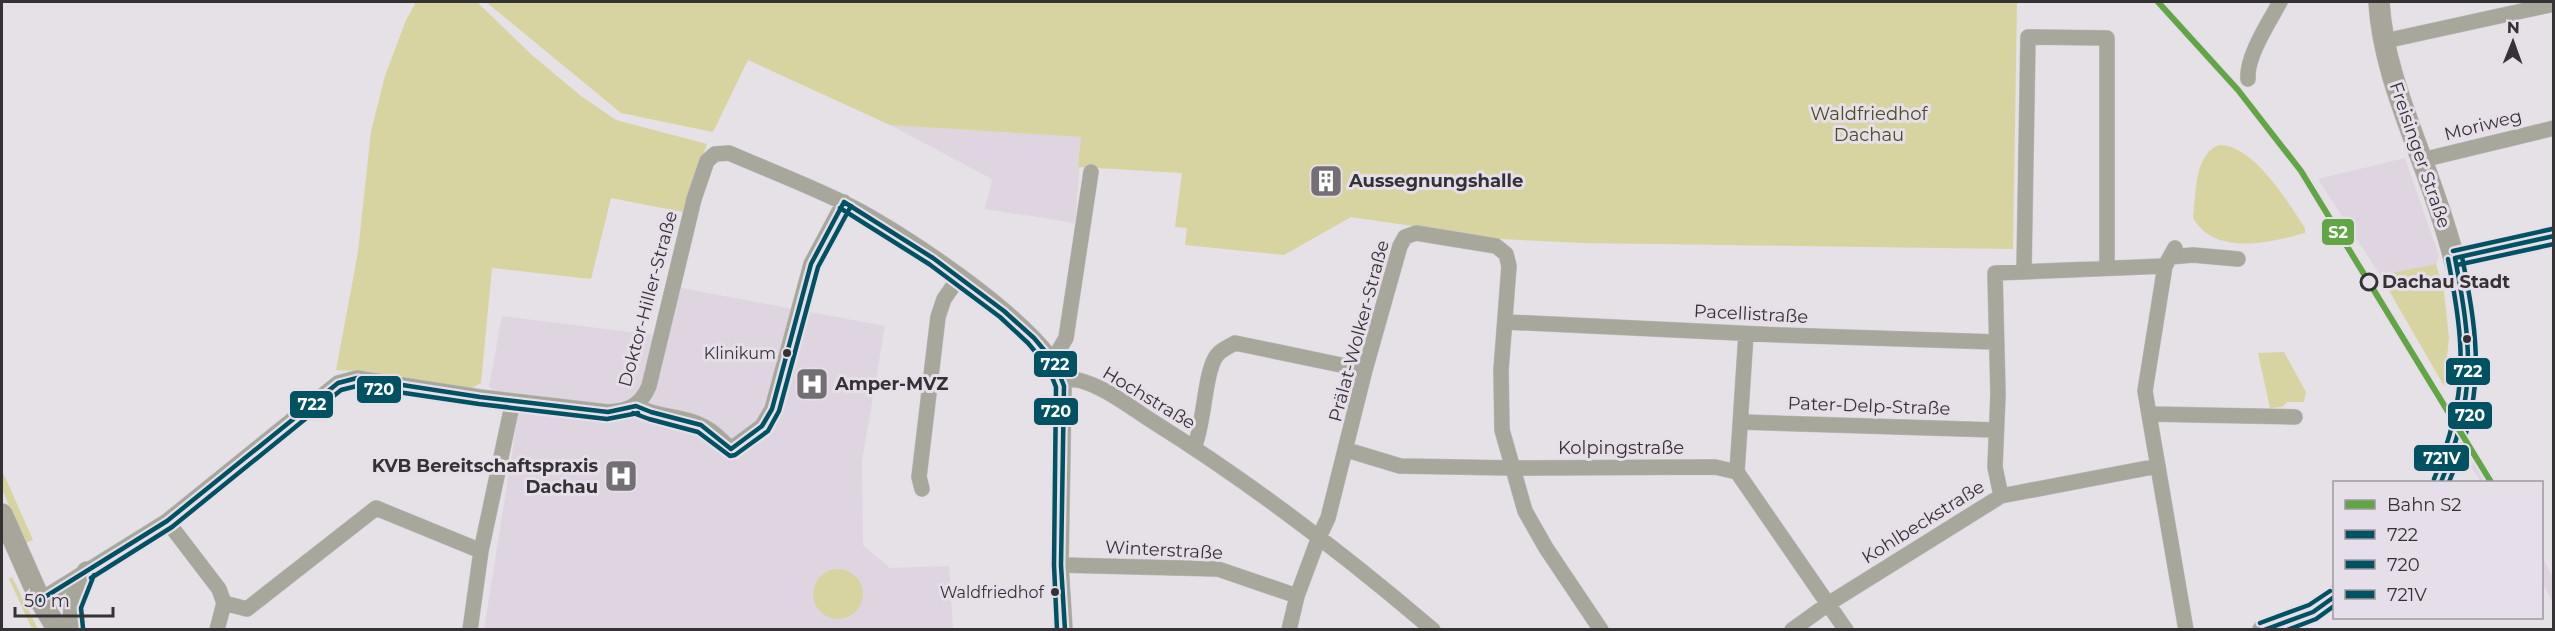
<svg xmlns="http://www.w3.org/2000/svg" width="2555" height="631" font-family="Montserrat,sans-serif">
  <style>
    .built { fill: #ded5e0 }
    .green { fill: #d7d4a1 }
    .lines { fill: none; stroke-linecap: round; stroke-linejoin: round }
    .minor-casing { stroke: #c1bfc2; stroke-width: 16 }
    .tertiary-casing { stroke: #c1bfc2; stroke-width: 20 }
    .secondary-casing { stroke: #c1bfc2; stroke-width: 22 }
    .minor { stroke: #a8a79c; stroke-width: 15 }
    .tertiary { stroke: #a8a79c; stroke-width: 18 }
    .secondary { stroke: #a8a69b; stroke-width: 21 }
    .bus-1-casing { stroke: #e6dee9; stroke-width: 9 }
    .bus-2-casing { stroke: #e6dee9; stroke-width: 9 }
    .bus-3-casing { stroke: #e6dee9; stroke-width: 9 }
    .bus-1 { stroke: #005262; stroke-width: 4.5 }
    .bus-2 { stroke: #005262; stroke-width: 4.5 }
    .bus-3 { stroke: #005262; stroke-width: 4.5 }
    .rail-1-casing { stroke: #e6dee9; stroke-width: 10 }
    .rail-1 { stroke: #61a544; stroke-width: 6 }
    .stop-dot { fill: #e6dee9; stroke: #353236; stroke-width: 3 }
    .bus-dot { fill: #353236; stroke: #e6dee9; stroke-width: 2 }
    .labels { text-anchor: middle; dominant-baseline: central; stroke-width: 6; stroke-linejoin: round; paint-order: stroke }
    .bus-label { font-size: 16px; fill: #353236; stroke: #e6dee9; text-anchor: end }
    .park-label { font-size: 18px; fill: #4e4d22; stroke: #e6dee9 }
    .street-label { font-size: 18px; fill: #353236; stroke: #e6dee9 }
    .poi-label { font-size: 18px; font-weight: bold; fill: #353236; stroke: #e6dee9; text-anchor: start }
    .stop-label { font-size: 18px; font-weight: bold; fill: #353236; stroke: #e6dee9; text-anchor: start }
    .line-badge { stroke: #e6dee9; stroke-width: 2 }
    .badge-label { font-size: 16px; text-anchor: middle; font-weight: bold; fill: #fff }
  </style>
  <rect width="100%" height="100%" fill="#e5e1e6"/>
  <path class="built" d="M890,125L1082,137L1075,223L985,209L992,179Z
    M2405,158L2439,256L2436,264L2380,275L2318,179Z
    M676,287L885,326L862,461L863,545L890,568L949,566L953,629L484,630L519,409L489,387L502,316L662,336Z
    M2477,451L2496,482H2481L2471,467Z
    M2542,556L2553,578V603L2542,582Z"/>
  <path class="green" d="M416,2H477L533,56L581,96L616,120L707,144L683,212L611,198L591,279L492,268L481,383L470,389L365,371L336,370L358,252L371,131L385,76L406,20Z
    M486,2H2017L2013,249L1584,243L1500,239L1351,217L1284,255L1185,245L1187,228L1175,227L1182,173L1078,167L1081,137L890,125L748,60L713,132L621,113Z
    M2219,145C2254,145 2287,201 2305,228V233C2269,243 2215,256 2193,218C2196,195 2194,154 2219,145Z
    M2436,264L2444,292L2449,338L2444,386L2380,275Z
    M2284,352L2306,392L2304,402H2287L2282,407L2270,408L2258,353Z
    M2,471L6,479L33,540L25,543L2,489Z
    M813 594a25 25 0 1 1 50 0a25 25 0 1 1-50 0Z
    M12,577L38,629H32L9,579Z"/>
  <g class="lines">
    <g class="minor-casing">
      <path id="minor" d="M2385,41L2554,4
        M2248,79C2246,57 2269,22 2280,2
        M2422,160L2554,128
        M2175,248L2165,266L2145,391L2186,630
        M2170,257L2193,255L2238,259
        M2024,270L2028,37L2107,38V268
        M1506,322L1780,335L1996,342
        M1053,360L1066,338L1091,172
        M1063,378C1094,378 1127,405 1152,421C1251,483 1344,554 1433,630
        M636,406C655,417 676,415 696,423C711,428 720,439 731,449L762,426L772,409L811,264L844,202
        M2149,414L2295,417
        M1742,422L1996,430
        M1194,447C1205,425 1204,366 1219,353C1223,349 1230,346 1235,343L1365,370
        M1347,450L1400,466L1512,468L1715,467L1737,472L1846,630
        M1737,472L1746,334
        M922,489L919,477L938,317L944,299L960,276
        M2001,496L1995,467L1998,394L1995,273L2165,266
        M167,521L219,589L224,603
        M1061,565L1218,569L1297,596
        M40,600L167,521L338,383L357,378L480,397L608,412C629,411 641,405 649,386L694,199L707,161L715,154L729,153C766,169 805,184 842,202C891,224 1059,334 1064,386L1061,565L1065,630
        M224,603L247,609L376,508L481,551
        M217,630L224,603
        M470,630L481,551L513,401
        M1289,630L1297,596L1319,537L1328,518L1365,370L1400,246L1405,237L1416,233L1496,246L1506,254L1509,266L1501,370L1502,430L1525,511L1546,548L1601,630
        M1792,630L1828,604L2001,496L2158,466"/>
    </g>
    <g class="tertiary-casing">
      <path id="tertiary" d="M2455,258L2554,236"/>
    </g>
    <g class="secondary-casing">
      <path id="secondary" d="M2379,2C2382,55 2402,106 2420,155C2462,269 2492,365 2441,482
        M2,514L40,600L58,630
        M76,630C69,608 78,591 87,572
        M2263,630L2313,612L2334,597"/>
    </g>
    <use href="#minor" class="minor"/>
    <use href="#tertiary" class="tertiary"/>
    <use href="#secondary" class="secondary"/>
    <g class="bus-1-casing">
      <path id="bus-1" d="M844,202L933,258L1004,311L1034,338L1055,363L1064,386L1061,565L1065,630
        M2455,258L2554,236
        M636,406L651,412L701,425L731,449L762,426L772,409L811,264L844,202
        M2441,482C2477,395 2472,348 2455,258
        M40,600L167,521L338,383L357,378L480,397L608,412L636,406
        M2264,630L2313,612L2334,597"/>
    </g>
    <g class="bus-2-casing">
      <path id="bus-2" d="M840,208L929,264L1000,317L1028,343L1048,367L1056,387L1054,565L1057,630
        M2457,265L2554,244
        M633,413L649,419L698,432L730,456L735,455L768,431L779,411L818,267L851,206
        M2449,482C2485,396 2480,346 2462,257
        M91,578L172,527L341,390L357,386L479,404L607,419L638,413
        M83,628L81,608L94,575
        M2287,630L2316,619L2334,606"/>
    </g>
    <g class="bus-3-casing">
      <path id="bus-3" d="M2453,251L2552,229
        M2434,479C2469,394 2465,348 2448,259
        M2260,623L2309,605L2330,591"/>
    </g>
    <use href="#bus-1" class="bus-1"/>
    <use href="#bus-2" class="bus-2"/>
    <use href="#bus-3" class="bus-3"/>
    <g class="rail-1-casing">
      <path id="rail-1" d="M2158,2L2238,90L2301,171L2491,482"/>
    </g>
    <use href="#rail-1" class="rail-1"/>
  </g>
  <defs>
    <g id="building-square" transform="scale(1.725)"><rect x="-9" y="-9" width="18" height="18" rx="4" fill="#736f74" stroke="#e6dee9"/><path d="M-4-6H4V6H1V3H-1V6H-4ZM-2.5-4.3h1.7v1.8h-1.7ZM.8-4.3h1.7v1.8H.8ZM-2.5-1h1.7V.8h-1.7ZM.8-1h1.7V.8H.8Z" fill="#fff"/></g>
    <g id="hospital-square" transform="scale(1.725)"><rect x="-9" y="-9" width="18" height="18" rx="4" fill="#736f74" stroke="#e6dee9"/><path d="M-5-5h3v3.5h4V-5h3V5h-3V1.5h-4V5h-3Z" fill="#fff"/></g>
  </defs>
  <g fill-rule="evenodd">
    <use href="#building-square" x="1326" y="181"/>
    <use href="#hospital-square" x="812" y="384"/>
    <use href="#hospital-square" x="621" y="476"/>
  </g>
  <circle class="stop-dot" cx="2369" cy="282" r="8"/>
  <g class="bus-dot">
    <circle cx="2467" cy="339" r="5"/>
    <circle cx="787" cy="353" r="5"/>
    <circle cx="1055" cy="592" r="5"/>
  </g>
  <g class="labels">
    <g class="bus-label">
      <text x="776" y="353">Klinikum</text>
      <text x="1044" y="592">Waldfriedhof</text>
    </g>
    <g class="park-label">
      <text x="1869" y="114">Waldfriedhof<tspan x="1869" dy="21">Dachau</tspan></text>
    </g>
    <g class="street-label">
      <text transform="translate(2483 125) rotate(-14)">Moriweg</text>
      <text transform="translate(2420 155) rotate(71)">Freisinger Straße</text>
      <text transform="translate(648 299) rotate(-75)">Doktor-Hiller-Straße</text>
      <text transform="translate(1751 314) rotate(3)">Pacellistraße</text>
      <text transform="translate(1359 331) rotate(-75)">Prälat-Wolker-Straße</text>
      <text transform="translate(1149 398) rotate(31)">Hochstraße</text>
      <text transform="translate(1869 406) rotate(2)">Pater-Delp-Straße</text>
      <text x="1621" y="448">Kolpingstraße</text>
      <text transform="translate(1923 522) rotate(-32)">Kohlbeckstraße</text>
      <text transform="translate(1164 550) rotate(3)">Winterstraße</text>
    </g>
    <g class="poi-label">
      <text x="1349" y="181">Aussegnungshalle</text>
      <text x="835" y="384">Amper-MVZ</text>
      <text x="598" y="466" text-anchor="end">KVB Bereitschaftspraxis<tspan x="598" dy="21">Dachau</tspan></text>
    </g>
    <g class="stop-label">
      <text x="2382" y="282">Dachau Stadt</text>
    </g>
  </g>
  <g class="line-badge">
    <rect x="2321" y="218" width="34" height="28" rx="6" fill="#61a544"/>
    <rect x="1033" y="350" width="45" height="28" rx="6" fill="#005262"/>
    <rect x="2445" y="357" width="46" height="29" rx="6" fill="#005262"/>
    <rect x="356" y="375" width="46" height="29" rx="6" fill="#005262"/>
    <rect x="289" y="390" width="45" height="29" rx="6" fill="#005262"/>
    <rect x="1033" y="397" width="46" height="29" rx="6" fill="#005262"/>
    <rect x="2447" y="401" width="46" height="29" rx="6" fill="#005262"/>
    <rect x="2413" y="444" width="57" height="28" rx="6" fill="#005262"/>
  </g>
  <g class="badge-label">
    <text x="2338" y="238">S2</text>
    <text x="1055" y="370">722</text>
    <text x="2468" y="377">722</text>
    <text x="379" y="395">720</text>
    <text x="312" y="410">722</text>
    <text x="1056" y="417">720</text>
    <text x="2470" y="421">720</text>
    <text x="2442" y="464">721V</text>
  </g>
  <rect width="2555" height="631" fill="none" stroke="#353236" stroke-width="6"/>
  <rect x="2333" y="481" width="210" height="138" fill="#e6dee9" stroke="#9f99a1" stroke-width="1.5"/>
  <rect x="2345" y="500" width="30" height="9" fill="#61a544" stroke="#9f99a1" stroke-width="1.5"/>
  <text x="2387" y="511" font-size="18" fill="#353236">Bahn S2</text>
  <rect x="2345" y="530" width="30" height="9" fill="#005262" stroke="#9f99a1" stroke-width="1.5"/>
  <text x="2387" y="541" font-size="18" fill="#353236">722</text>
  <rect x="2345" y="560" width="30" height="9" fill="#005262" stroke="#9f99a1" stroke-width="1.5"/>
  <text x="2387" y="571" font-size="18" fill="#353236">720</text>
  <rect x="2345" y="590" width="30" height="9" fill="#005262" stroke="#9f99a1" stroke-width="1.5"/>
  <text x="2387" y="601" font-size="18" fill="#353236">721V</text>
  <g transform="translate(2513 42) rotate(1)" stroke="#e6dee9" stroke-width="4.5" paint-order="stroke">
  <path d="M0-4.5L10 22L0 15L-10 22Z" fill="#353236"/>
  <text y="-9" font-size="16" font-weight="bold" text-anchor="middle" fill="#353236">N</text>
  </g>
  <path d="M15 607v9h98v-9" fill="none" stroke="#353236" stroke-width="3"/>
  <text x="24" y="607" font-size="18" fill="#353236" stroke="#e6dee9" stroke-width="4.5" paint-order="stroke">50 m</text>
</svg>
